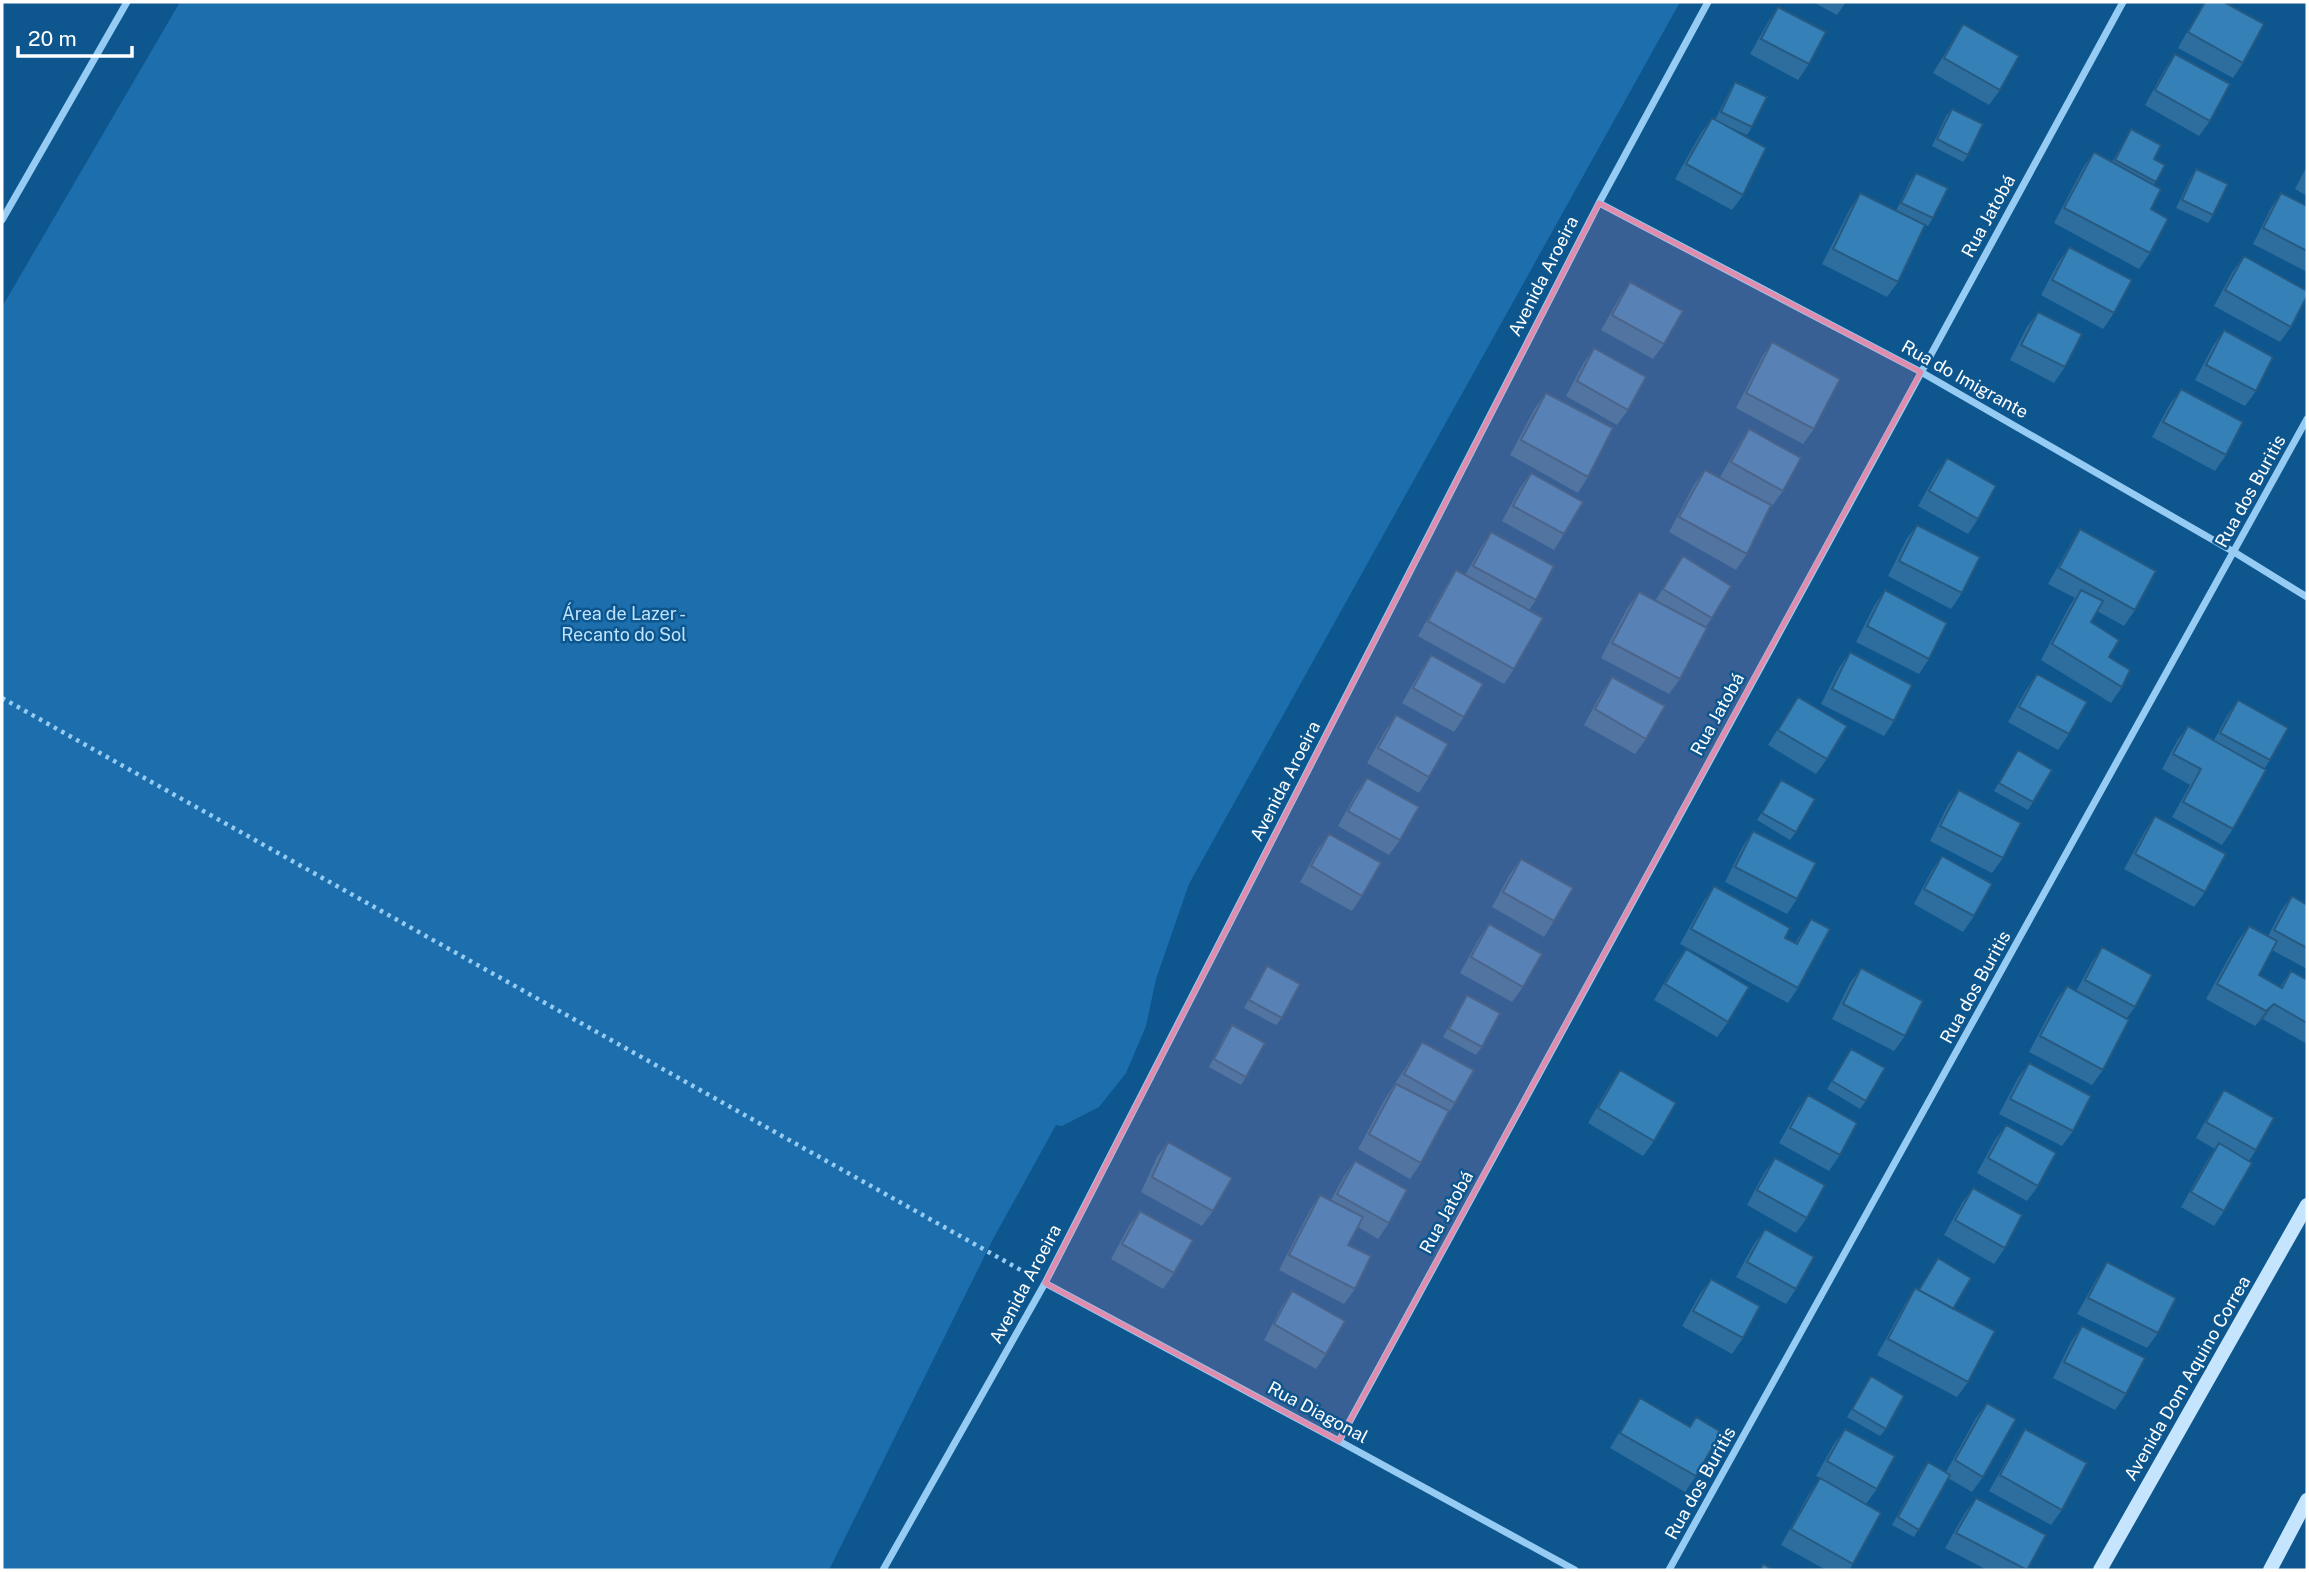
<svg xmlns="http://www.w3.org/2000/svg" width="2309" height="1572" font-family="'Public Sans',sans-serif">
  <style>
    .green { fill: #1c6fac }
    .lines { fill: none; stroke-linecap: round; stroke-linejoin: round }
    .path { stroke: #96ccf3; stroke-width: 4.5; stroke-dasharray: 3.5 5; stroke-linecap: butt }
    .street { stroke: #96ccf3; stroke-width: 7 }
    .secondary { stroke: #c5e4fd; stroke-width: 14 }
    .wall { fill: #2e6e9e }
    .shaded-wall { fill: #265a81 }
    .building { fill: #3680b8; stroke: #265a81; stroke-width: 2 }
    .marked { fill: #e08cad; fill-opacity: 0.2; stroke: #e08cad; stroke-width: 5; stroke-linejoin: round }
    .labels { text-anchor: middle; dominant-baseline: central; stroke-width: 5; stroke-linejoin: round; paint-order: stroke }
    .street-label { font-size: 18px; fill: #fff; stroke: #0e568e }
    .park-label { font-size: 18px; fill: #bde3fe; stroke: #0e568e }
  </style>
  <rect width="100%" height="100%" fill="#0e568e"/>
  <path class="green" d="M180,2H1680L1189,884L1156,979L1146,1026L1126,1073L1099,1107L1062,1126L1056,1125L993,1239L829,1570H2V307Z"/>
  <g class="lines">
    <path class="path" d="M2,698L1026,1273"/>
    <path class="street" d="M1599,203L1921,372L2234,552L2307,597
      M2,220L127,2
      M1045,1283L1339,1441L1575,1570
      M1339,1441L2123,2
      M883,1570L1045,1283L1599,203L1708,2
      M1669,1570L2307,419"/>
    <path class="secondary" d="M2100,1570L2307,1205
      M2270,1570L2307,1500"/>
  </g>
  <path class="wall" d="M1813,2H1846L1837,15Z
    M2204,2H2224L2243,63L2233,78L2178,48Z
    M1778,7L1809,64L1798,80L1750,54L1768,22Z
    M1963,24L2000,90L1989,105L1933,73L1953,40Z
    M2175,54L2210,121L2199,136L2145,105L2165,69Z
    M1735,82L1752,127L1747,135L1715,120L1730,90Z
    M1952,109L1968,155L1963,162L1932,146L1946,116Z
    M1712,118L1743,195L1732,210L1675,179L1701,133Z
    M2131,129L2154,159L2165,165L2154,184L2151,209L2150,253L2139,269L2054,223L2083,168L2094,152L2112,162Z
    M2307,166V196L2295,189Z
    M2196,169L2213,215L2208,223L2176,208L2191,177Z
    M1916,173L1933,218L1928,226L1906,216L1898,282L1887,297L1822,264L1850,209L1860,193L1896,211L1910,181Z
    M2281,193L2307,206V272L2253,244L2271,208Z
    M2069,247L2114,313L2103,329L2041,295L2058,263Z
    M2244,256L2291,327L2280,342L2214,306L2233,271Z
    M1630,282L1664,344L1653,359L1601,330L1620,297Z
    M2038,312L2065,367L2054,383L2010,360L2027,327Z
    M2224,330L2256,391L2245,406L2195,380L2213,346Z
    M1772,342L1814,429L1803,444L1736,408L1762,357Z
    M1594,348L1628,410L1617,425L1566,396L1583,364Z
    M2181,389L2226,455L2215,471L2152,437L2170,404Z
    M1546,393L1588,477L1578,493L1510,455L1535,408Z
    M1749,429L1783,491L1772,506H1771L1747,554L1736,570L1669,532L1694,485L1705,470L1743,490L1720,477L1739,444Z
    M1947,458L1978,519L1968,534L1918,506L1936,474Z
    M1531,473L1564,534L1554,550L1502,521L1520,488Z
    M1917,525L1962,593L1951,609L1888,576L1906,540Z
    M2080,529L2135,610L2124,626L2097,611L2091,622L2109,657L2122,687L2111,703L2041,660L2070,605L2075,598L2048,584L2070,545Z
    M1491,532L1536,600L1529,610L1514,669L1504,684L1418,636L1446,586L1456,570L1465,575L1481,547Z
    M1683,556L1712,618L1705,628L1680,679L1669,694L1601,658L1628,607L1639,592L1655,601Z
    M1885,590L1929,659L1919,674L1856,642L1874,606Z
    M1850,652L1894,721L1884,736L1821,704L1839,668Z
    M1431,655L1464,717L1454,732L1402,703L1421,670Z
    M2037,674L2069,734L2058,750L2008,722L2026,690Z
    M1612,677L1646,739L1635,754L1584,725L1602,692Z
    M1798,697L1827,759L1816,774L1768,745Z
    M2238,700L2270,760L2264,769L2233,829L2222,845L2172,817L2190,785L2162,769L2177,741L2188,726L2214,740L2227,716Z
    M1396,715L1429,777L1419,793L1367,763L1385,731Z
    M2018,750L2033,802L2028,810L1994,791Z
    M1367,778L1400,840L1389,855L1338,826L1356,793Z
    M1781,780L1796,832L1790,840L1757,820Z
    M1959,790L2003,858L1992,873L1930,841L1948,805Z
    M2155,816L2205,892L2194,907L2124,869L2145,831Z
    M1753,831L1797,899L1787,914L1725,882L1743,846Z
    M1329,834L1362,896L1352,911L1300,882L1318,849Z
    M1942,856L1974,916L1963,932L1914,904L1931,872Z
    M1521,859L1554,921L1544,937L1492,907L1510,874Z
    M1714,886L1785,938L1795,943L1811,919L1798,988L1788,1003L1680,944L1704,901Z
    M2292,896L2307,905V969L2272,950L2259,975L2280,987L2291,971L2307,980V1044L2263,1019L2255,1026L2206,999L2238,941L2249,926L2268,936L2281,911Z
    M1489,924L1523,987L1512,1002L1460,973L1478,940Z
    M2102,947L2135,1007L2127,1018L2103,1070L2092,1085L2029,1052L2056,1001L2067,986L2076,991L2092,962Z
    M1686,949L1728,1022L1717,1037L1654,1000L1675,964Z
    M1267,966L1282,1018L1276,1025L1244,1008L1262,974Z
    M1861,968L1905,1036L1894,1051L1832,1019L1850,983Z
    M1467,995L1482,1047L1476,1055L1443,1037L1462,1003Z
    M1232,1025L1246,1077L1241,1085L1209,1067L1226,1033Z
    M1422,1042L1455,1103L1445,1119L1421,1163L1410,1179L1358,1149L1385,1099Z
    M1851,1049L1866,1101L1860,1109L1827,1089Z
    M2029,1063L2073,1131L2062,1146L1999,1114L2018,1078Z
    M1620,1070L1654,1141L1643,1156L1588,1123L1609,1086Z
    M2224,1090L2256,1150L2249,1161L2224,1211L2214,1226L2181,1207L2208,1159L2215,1149L2196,1138L2214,1105Z
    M1808,1095L1840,1155L1829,1171L1779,1143L1797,1111Z
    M2006,1125L2038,1186L2027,1201L1977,1173L1995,1140Z
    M1168,1142L1213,1211L1202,1226L1141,1192L1157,1157Z
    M1775,1158L1807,1218L1796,1233L1747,1205L1764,1173Z
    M1355,1161L1389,1223L1378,1239L1358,1227L1348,1245L1355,1289L1344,1304L1279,1270L1310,1210L1320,1195L1331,1200L1344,1176Z
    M1973,1188L2005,1248L1994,1264L1944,1235L1962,1203Z
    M1140,1211L1174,1273L1163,1289L1111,1259L1129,1226Z
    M1765,1229L1796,1289L1786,1304L1736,1277L1754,1244Z
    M1938,1258L1953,1309L1968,1382L1957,1397L1877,1355L1905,1304L1915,1288L1919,1290Z
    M2107,1262L2158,1333L2147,1348L2077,1314L2097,1278Z
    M1711,1279L1743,1338L1732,1354L1682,1326L1700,1294Z
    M1292,1291L1326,1354L1316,1369L1264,1340L1282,1306Z
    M2082,1326L2126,1394L2115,1410L2053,1378L2071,1342Z
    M1871,1376L1886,1429L1880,1436L1847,1417Z
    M1640,1398L1689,1427L1696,1417V1476L1685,1492L1610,1448L1630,1414Z
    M1987,1403L1983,1477L1972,1492L1948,1478L1914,1537L1892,1525L1922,1470L1928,1462L1946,1472L1976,1418Z
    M1845,1429L1877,1489L1866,1504L1825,1481L1853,1564L1849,1570H1826L1781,1545L1809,1494L1820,1478L1816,1476L1834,1444Z
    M2025,1429L2062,1510L2051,1525L1989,1491L2015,1445Z
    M1976,1498L2027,1570H1987L1945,1548L1965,1513Z"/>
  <path class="shaded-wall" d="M2274,1004L2263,1019L2255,1026L2266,1011Z"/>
  <path class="building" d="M2205,2H2224L2264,24L2243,63L2188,32Z
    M1778,7L1826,32L1809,64L1761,39Z
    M1963,24L2019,56L2000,90L1944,58Z
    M2175,54L2230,84L2210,121L2155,90Z
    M1735,82L1767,97L1752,127L1721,112Z
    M1952,109L1983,124L1968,155L1937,139Z
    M1712,118L1766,148L1743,195L1686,164Z
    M2131,129L2161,145L2154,159L2165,165L2156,182L2115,160Z
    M2094,152L2161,189L2151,209L2168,219L2150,253L2064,208Z
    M2196,169L2228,184L2213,215L2182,200Z
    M1916,173L1948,188L1933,218L1901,203Z
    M1860,193L1925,225L1898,282L1833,249Z
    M2281,193L2307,206V251L2263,228Z
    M2069,247L2132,280L2114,313L2052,280Z
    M2244,256L2307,291V296L2291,327L2225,290Z
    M1630,282L1683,311L1664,344L1612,315Z
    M2038,312L2082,334L2065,367L2021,345Z
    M2224,330L2273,357L2256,391L2206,365Z
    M1772,342L1840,379L1814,429L1746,393Z
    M1594,348L1646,377L1628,410L1577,381Z
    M2181,389L2243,422L2226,455L2163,422Z
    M1546,393L1613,428L1588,477L1521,440Z
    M1749,429L1801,458L1783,491L1731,462Z
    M1947,458L1996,486L1978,519L1929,491Z
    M1705,470L1771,505L1747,554L1679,517Z
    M1531,473L1583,502L1564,534L1513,506Z
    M1917,525L1980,557L1962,593L1899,561Z
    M2080,529L2156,571L2135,610L2059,568Z
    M1491,532L1554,566L1536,600L1473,566Z
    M1683,556L1731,586L1712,618L1663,589Z
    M1456,570L1543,618L1514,669L1428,621Z
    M1885,590L1947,623L1929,659L1867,626Z
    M2081,590L2103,601L2091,622L2119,640L2109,657L2130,670L2122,687L2052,644Z
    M1639,592L1707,628L1680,679L1612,643Z
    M1850,652L1912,685L1894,721L1832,689Z
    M1431,655L1483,684L1464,717L1413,688Z
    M2037,674L2087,702L2069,734L2019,707Z
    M1612,677L1665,706L1646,739L1595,709Z
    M1798,697L1847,726L1827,759L1778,730Z
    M2238,700L2288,728L2270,760L2220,733Z
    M1396,715L1448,744L1429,777L1378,748Z
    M2188,726L2266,770L2233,829L2183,802L2201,769L2173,754Z
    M2018,750L2052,770L2033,802L1999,783Z
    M1367,778L1419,807L1400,840L1348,811Z
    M1781,780L1815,799L1796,832L1762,813Z
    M1959,790L2021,823L2003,858L1940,826Z
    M2155,816L2226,854L2205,892L2135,854Z
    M1753,831L1816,863L1797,899L1735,867Z
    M1329,834L1381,863L1362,896L1311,866Z
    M1942,856L1992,884L1974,916L1924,889Z
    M1521,859L1573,888L1554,921L1503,892Z
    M1714,886L1790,928L1785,938L1797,944L1811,919L1830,929L1798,988L1691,929Z
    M2292,896L2307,905V948L2274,930Z
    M1489,924L1542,954L1523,987L1471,957Z
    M2249,926L2277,941L2259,975L2282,988L2291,971L2307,980V1023L2274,1004L2266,1011L2217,984Z
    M2102,947L2152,975L2135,1007L2085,980Z
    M1686,949L1749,987L1728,1022L1665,984Z
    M1267,966L1300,984L1282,1018L1249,1000Z
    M1861,968L1923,1001L1905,1036L1843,1004Z
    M2067,986L2129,1020L2103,1070L2040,1036Z
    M1467,995L1500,1013L1482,1047L1449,1029Z
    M1232,1025L1265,1043L1246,1077L1214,1059Z
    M1422,1042L1474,1070L1455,1103L1404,1074Z
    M1851,1049L1885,1068L1866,1101L1832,1081Z
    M2029,1063L2091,1096L2073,1131L2010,1099Z
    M1620,1070L1676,1103L1654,1141L1598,1108Z
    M1396,1084L1449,1111L1421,1163L1369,1134Z
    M2224,1090L2274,1118L2256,1150L2206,1122Z
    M1808,1095L1857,1123L1840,1155L1790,1128Z
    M2006,1125L2056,1153L2038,1186L1988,1158Z
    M1168,1142L1232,1178L1213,1211L1152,1177Z
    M2219,1143L2252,1163L2224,1211L2191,1192Z
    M1775,1158L1825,1185L1807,1218L1757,1190Z
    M1355,1161L1407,1190L1389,1223L1337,1194Z
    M1973,1188L2022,1215L2005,1248L1955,1220Z
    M1320,1195L1363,1217L1348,1245L1371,1256L1355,1289L1289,1255Z
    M1140,1211L1193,1240L1174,1273L1122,1244Z
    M1765,1229L1814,1257L1796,1289L1747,1262Z
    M1938,1258L1971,1278L1953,1309L1919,1290Z
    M2107,1262L2176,1298L2158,1333L2088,1298Z
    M1711,1279L1760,1306L1743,1338L1693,1311Z
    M1915,1288L1995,1331L1968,1382L1888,1339Z
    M1292,1291L1345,1321L1326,1354L1274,1324Z
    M2082,1326L2145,1358L2126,1394L2064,1362Z
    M1871,1376L1904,1396L1886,1429L1852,1409Z
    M1640,1398L1690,1427L1696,1417L1721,1432L1696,1476L1620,1433Z
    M1987,1403L2016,1419L1983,1477L1955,1460Z
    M1845,1429L1895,1456L1877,1489L1827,1461Z
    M2025,1429L2087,1463L2062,1510L2000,1475Z
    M1928,1462L1950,1475L1919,1530L1898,1517Z
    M1820,1478L1881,1513L1853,1564L1791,1529Z
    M1976,1498L2046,1535L2027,1570L1956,1533Z
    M1763,1564L1774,1570H1760Z"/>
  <path class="marked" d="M1599,203L1921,372L1339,1441L1045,1283Z"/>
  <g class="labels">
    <g class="street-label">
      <text transform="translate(1988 216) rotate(-61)">Rua Jatobá</text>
      <text transform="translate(1543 276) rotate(-63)">Avenida Aroeira</text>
      <text transform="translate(1965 379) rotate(29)">Rua do Imigrante</text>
      <text transform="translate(2250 491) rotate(-61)">Rua dos Buritis</text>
      <text transform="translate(1717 714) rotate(-61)">Rua Jatobá</text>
      <text transform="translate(1285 781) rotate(-63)">Avenida Aroeira</text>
      <text transform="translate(1975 987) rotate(-61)">Rua dos Buritis</text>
      <text transform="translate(1446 1212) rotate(-61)">Rua Jatobá</text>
      <text transform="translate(1025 1284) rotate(-62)">Avenida Aroeira</text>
      <text transform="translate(2187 1378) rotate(-60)">Avenida Dom Aquino Correa</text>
      <text transform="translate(1318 1412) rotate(28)">Rua Diagonal</text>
      <text transform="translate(1700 1483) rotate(-61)">Rua dos Buritis</text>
    </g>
    <g class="park-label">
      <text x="624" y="613">Área de Lazer -<tspan x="624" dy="21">Recanto do Sol</tspan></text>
    </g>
  </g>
  <rect width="2309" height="1572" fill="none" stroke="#ffffff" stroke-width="7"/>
  <path d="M18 46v10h114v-10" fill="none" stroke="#ffffff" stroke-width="3.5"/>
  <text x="28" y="46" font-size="21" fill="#ffffff" stroke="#0e568e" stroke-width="5" paint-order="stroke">20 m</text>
</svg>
